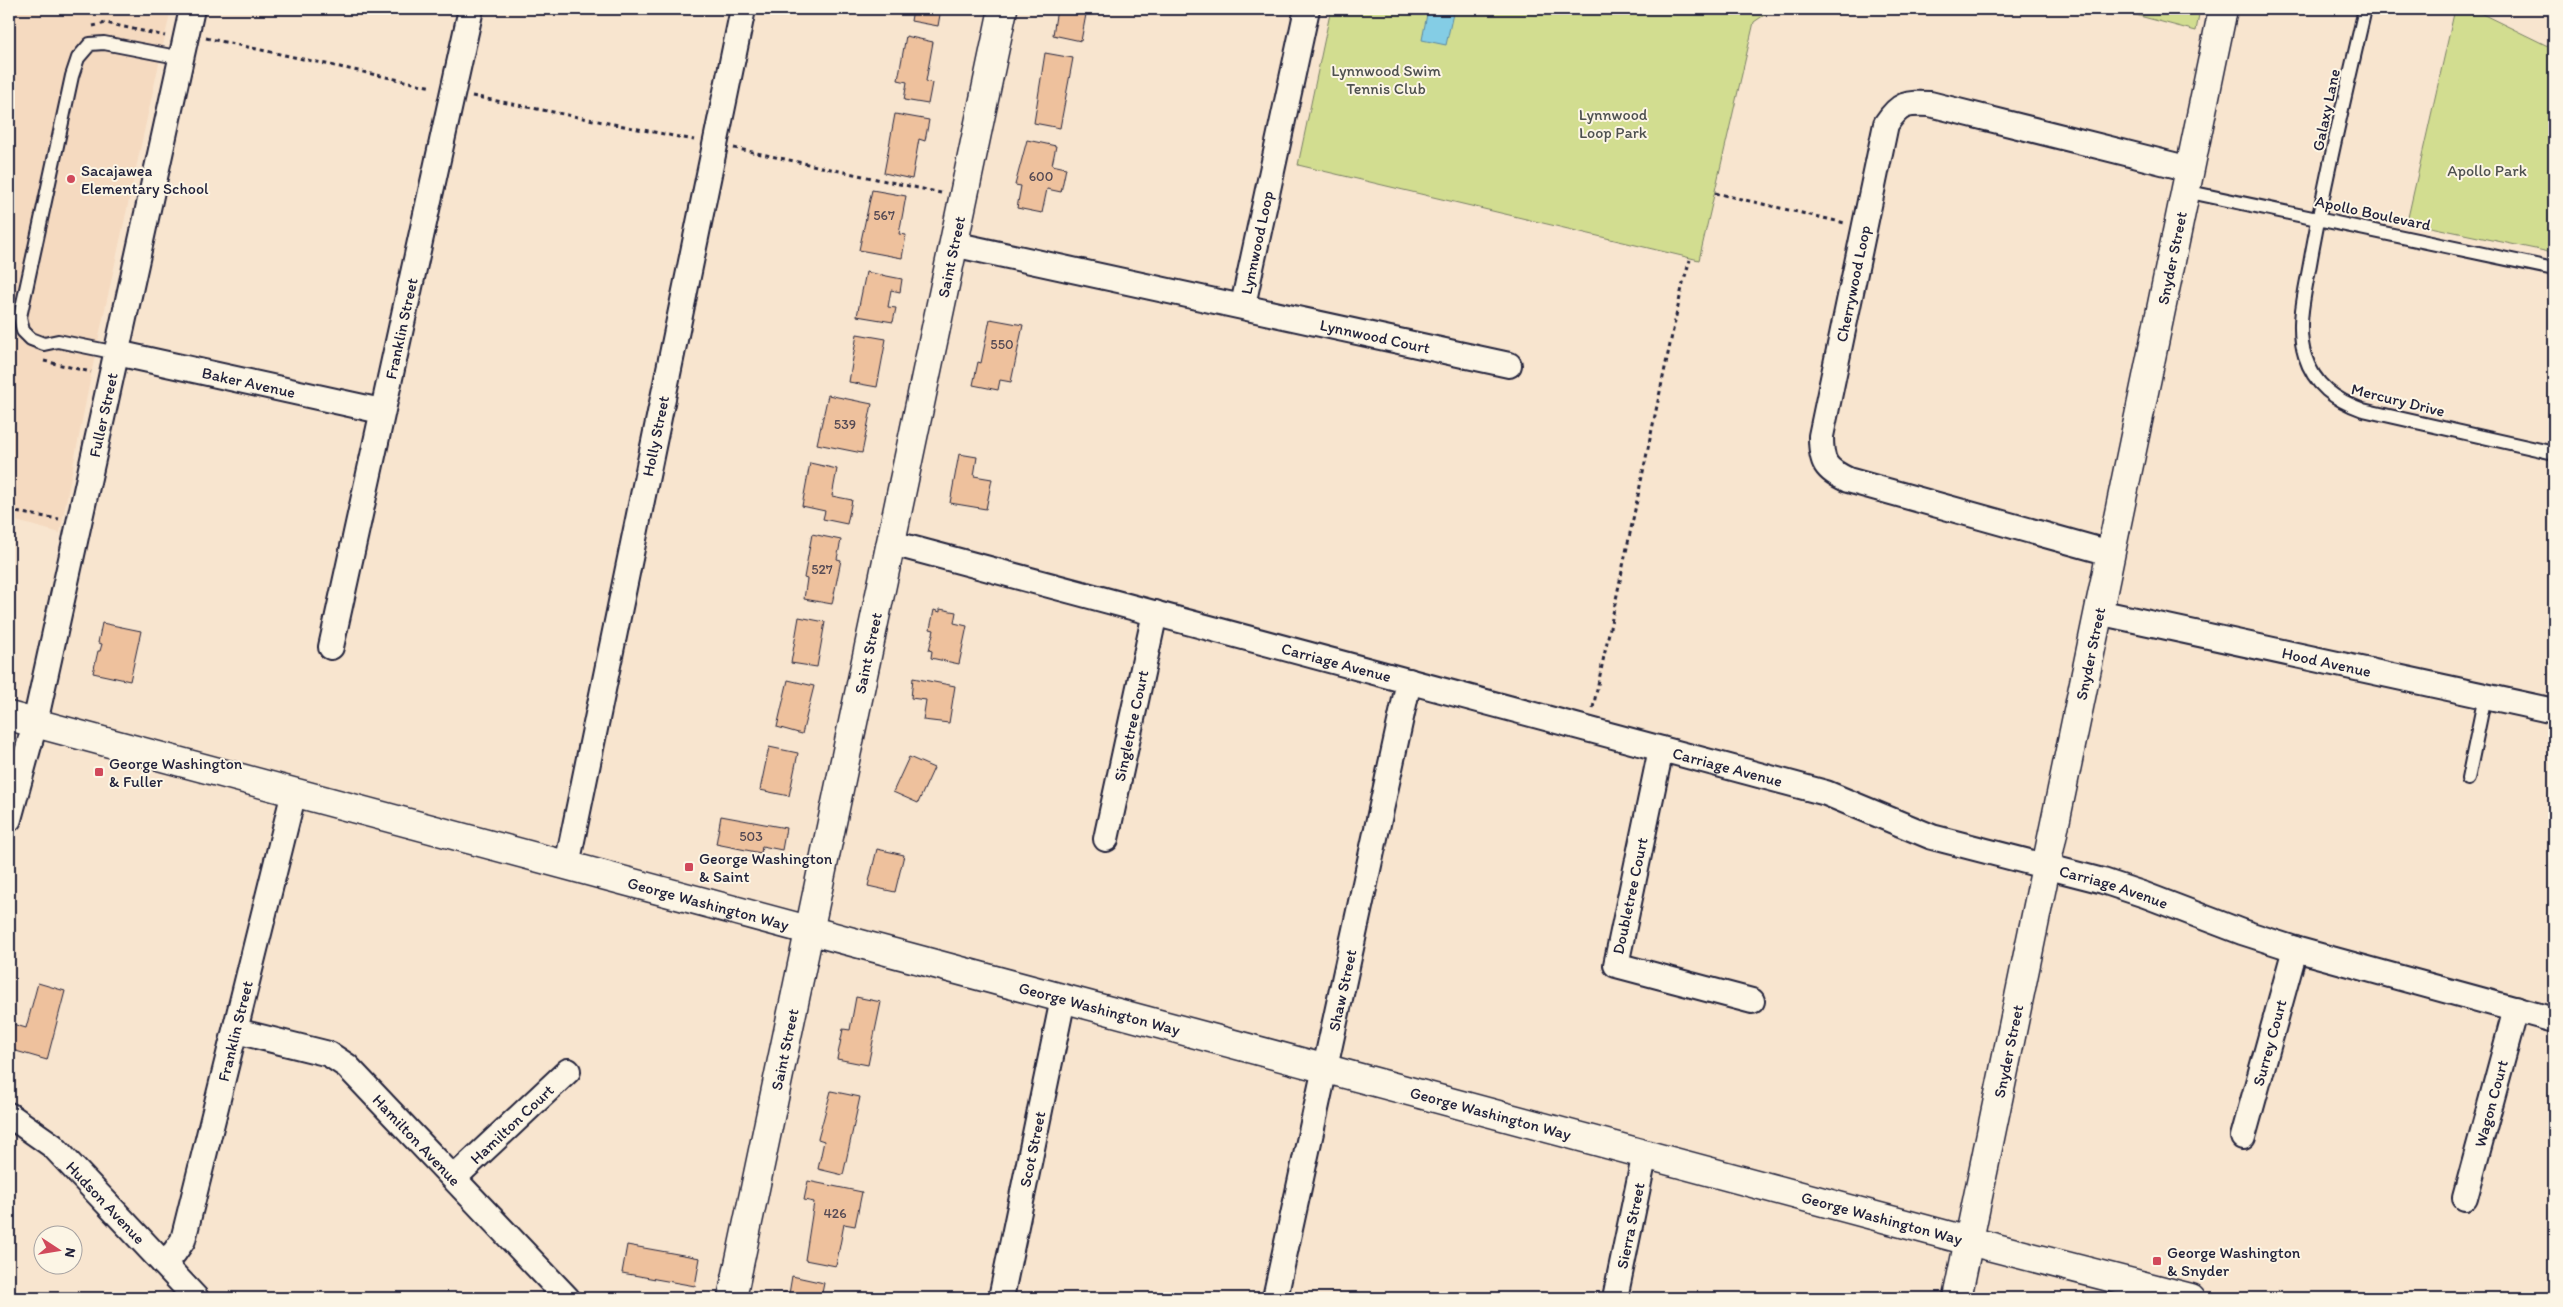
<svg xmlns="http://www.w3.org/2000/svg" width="2563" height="1307" font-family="Itim,sans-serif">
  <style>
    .built { fill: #f5dac0 }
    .green { fill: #d2dd90; stroke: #7a8066 }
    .water { fill: #84cde5; stroke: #5d89a1 }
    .building { fill: #eec19d; stroke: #22223b }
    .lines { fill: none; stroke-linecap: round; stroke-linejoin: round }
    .lane-casing { stroke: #22223b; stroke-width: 16 }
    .street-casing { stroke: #22223b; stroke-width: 28 }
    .secondary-casing { stroke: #22223b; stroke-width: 31 }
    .path { stroke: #22223b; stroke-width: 3; stroke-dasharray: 4 4; stroke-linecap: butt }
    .lane { stroke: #fcf5e5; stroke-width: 12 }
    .street { stroke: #fcf5e5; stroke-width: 24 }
    .secondary { stroke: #fcf5e5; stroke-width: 28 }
    .poi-dot { fill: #d1495b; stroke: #fcf5e5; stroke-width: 2 }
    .labels { text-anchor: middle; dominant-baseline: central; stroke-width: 4; stroke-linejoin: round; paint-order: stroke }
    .number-label { font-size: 14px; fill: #554a54 }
    .park-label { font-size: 16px; fill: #4e5150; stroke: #fcf5e5 }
    .street-label { font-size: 16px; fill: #22223b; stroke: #fcf5e5 }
    .poi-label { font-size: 16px; fill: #22223b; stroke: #fcf5e5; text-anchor: start }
  </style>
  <rect width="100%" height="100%" fill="#f8e5cf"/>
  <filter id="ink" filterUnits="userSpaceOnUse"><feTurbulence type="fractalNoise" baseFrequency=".02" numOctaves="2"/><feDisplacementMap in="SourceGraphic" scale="10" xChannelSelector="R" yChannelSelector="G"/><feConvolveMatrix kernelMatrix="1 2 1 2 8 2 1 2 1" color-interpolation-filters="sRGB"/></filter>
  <g filter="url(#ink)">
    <path class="built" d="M9,9H171L96,350L60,533L9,519Z"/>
    <path class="green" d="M1331,9H1773L1754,22L1699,260L1298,165Z
      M2113,9H2200L2196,31Z
      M2455,9H2472L2554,49V253L2407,222Z"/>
    <path class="water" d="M1428,9H1454L1446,45L1422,40Z"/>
    <path class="building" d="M913,9H941L938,26L911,21Z
      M1057,9H1087L1081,41L1053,35Z
      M906,36L933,42L926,81L932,83L928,104L904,100L907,82L898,80Z
      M1045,53L1073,58L1060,128L1034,123Z
      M895,114L929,120L925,141L919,139L912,179L884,173Z
      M1027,140L1056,146L1052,165L1066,168L1061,192L1047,189L1042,213L1017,208L1021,186L1015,185Z
      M872,190L906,196L899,234L906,235L902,258L859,250Z
      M866,272L902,279L900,292L891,290L888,307L896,308L893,322L857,316Z
      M990,319L1023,325L1011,382L1000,380L998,390L973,385L978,362L981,363Z
      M857,334L886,339L877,387L849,382Z
      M828,395L872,404L862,453L817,444Z
      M959,454L977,457L974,476L992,479L986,509L950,503Z
      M810,463L837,469L832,496L852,500L847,524L823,519L825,511L802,506Z
      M812,534L841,540L837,559L841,560L832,604L804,599L807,579L804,578Z
      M940,609L956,612L954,623L967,626L959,664L931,658L932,651L929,650L934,630L930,629L934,610L940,612Z
      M799,617L825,622L817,667L791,663Z
      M102,623L141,631L130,681L93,673L98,651H100L102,644L98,643Z
      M913,678L955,686L949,723L923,720L926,700L911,698Z
      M788,680L814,686L802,734L777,727Z
      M769,747L798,753L789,796L760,790Z
      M909,757L934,768L918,803L893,792Z
      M721,816L786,828L782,850L762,846L761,853L716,844Z
      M877,849L904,855L895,892L868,886Z
      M38,983L65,991L47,1060L9,1049V1023L26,1028Z
      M856,997L881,1002L868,1065L837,1059L843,1029L850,1030Z
      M831,1091L860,1097L843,1175L818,1169L824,1141L818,1139Z
      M808,1181L862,1192L855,1226L844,1224L836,1266L805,1260L814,1202L804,1200Z
      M627,1245L700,1258L695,1286L622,1273Z
      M792,1276L824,1283L821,1298H782L784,1292L789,1294Z"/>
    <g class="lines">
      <g class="lane-casing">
        <path id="lane" d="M2365,9C2346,92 2326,174 2311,258C2306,289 2295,325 2305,356C2314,385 2335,400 2363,410L2554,453
          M2185,191L2554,269
          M117,353L58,341L44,344L31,339L23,331L20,317L72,76L78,58L90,44L104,43L182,58
          M2468,779L2485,696"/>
      </g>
      <g class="street-casing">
        <g id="street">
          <path id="s1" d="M953,244L1509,365"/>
          <path id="s2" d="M1243,305L1307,9"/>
          <path id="s3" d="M117,353L381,411"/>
          <path id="s4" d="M892,543L1826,793L1932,837L2103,881L2145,895L2242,932L2295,949L2554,1020"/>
          <path id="s5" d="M2110,553L1848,480C1825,469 1821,463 1821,436L1886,124C1900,103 1906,103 1930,104L2190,169"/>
          <path id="s6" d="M2098,612L2554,711"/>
          <path id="s7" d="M331,647L471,9"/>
          <path d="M1661,749L1616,965L1752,1001"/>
          <path id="s8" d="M9,819L35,723L192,9"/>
          <path id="s9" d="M1106,839L1155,613"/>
          <path id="s10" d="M567,865L743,9"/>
          <path id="s11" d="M236,1031L329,1054L347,1066L567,1298"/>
          <path id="s12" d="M9,1115L53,1146L196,1298"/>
          <path id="s13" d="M2243,1137L2295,949"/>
          <path id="s14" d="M454,1178L568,1071"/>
          <path id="s15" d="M2465,1198L2516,1009"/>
          <path id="s16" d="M163,1263L174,1253L183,1240L294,792"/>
          <path id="s17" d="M1001,1298L1063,999"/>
          <path id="s18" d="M1275,1298L1409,681"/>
          <path id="s19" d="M1615,1298L1645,1153"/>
        </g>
      </g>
      <g class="secondary-casing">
        <g id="secondary">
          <path id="s20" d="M9,716L1969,1241L2191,1298"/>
          <path id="s21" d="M732,1298L1003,9"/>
          <path id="s22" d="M1957,1298L2223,9"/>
        </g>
      </g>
      <path class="path" d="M93,26L106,23L165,36
        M206,38L432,87
        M472,96L694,140
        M734,148L941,193
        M1715,193L1845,223
        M44,361L91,372
        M9,511L59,519
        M1593,708L1683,283L1690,260"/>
      <use href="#lane" class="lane"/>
      <use href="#street" class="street"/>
      <use href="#secondary" class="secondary"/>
    </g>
  </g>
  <g class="poi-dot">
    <circle cx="71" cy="179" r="5"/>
    <rect x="94" y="767" width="10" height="10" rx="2.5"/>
    <rect x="684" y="862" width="10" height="10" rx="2.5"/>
    <rect x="2152" y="1256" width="10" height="10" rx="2.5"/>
  </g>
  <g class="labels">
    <g class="number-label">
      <text x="1041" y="176">600</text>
      <text x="884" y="215">567</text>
      <text x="1002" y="344">550</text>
      <text x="845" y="424">539</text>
      <text x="822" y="569">527</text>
      <text x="751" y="836">503</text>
      <text x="835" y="1213">426</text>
    </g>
    <g class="park-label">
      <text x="1386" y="70">Lynnwood Swim<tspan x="1386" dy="18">Tennis Club</tspan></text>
      <text x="1613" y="114">Lynnwood<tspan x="1613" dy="18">Loop Park</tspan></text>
      <text x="2487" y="170">Apollo Park</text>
    </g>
    <g class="street-label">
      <text transform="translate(2326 110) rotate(-78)">Galaxy Lane</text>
      <text transform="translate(2373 213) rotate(12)">Apollo Boulevard</text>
      <text stroke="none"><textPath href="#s2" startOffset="64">Lynnwood Loop</textPath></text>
      <text stroke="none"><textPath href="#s21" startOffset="1064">Saint Street</textPath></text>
      <text stroke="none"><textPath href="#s22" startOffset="1062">Snyder Street</textPath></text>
      <text stroke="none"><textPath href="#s5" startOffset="484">Cherrywood Loop</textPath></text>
      <text stroke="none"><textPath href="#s7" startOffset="326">Franklin Street</textPath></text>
      <text stroke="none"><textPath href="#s1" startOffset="432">Lynnwood Court</textPath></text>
      <text stroke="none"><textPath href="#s3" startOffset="135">Baker Avenue</textPath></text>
      <text transform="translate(2398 400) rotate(14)">Mercury Drive</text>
      <text stroke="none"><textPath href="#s8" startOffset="415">Fuller Street</textPath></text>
      <text stroke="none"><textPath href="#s10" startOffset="438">Holly Street</textPath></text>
      <text stroke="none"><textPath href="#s22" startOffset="658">Snyder Street</textPath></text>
      <text stroke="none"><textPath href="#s21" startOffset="659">Saint Street</textPath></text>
      <text stroke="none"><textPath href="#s4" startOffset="460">Carriage Avenue</textPath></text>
      <text stroke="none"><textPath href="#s6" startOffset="234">Hood Avenue</textPath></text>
      <text stroke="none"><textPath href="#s9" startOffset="116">Singletree Court</textPath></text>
      <text stroke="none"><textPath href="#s4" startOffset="865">Carriage Avenue</textPath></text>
      <text stroke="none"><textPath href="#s4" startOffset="1270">Carriage Avenue</textPath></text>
      <text transform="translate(1630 896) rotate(-78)">Doubletree Court</text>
      <text stroke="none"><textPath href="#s20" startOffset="724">George Washington Way</textPath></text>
      <text stroke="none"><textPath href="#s18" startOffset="315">Shaw Street</textPath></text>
      <text stroke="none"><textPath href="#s20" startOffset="1129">George Washington Way</textPath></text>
      <text stroke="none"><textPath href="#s16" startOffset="246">Franklin Street</textPath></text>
      <text stroke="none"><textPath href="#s13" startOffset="98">Surrey Court</textPath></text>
      <text stroke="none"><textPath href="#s21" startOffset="254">Saint Street</textPath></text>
      <text stroke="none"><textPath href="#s22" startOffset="252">Snyder Street</textPath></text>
      <text stroke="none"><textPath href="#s15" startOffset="98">Wagon Court</textPath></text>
      <text stroke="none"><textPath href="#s20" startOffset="1534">George Washington Way</textPath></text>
      <text stroke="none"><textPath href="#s14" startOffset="79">Hamilton Court</textPath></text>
      <text stroke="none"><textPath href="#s11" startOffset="219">Hamilton Avenue</textPath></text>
      <text stroke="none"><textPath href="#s17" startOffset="152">Scot Street</textPath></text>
      <text stroke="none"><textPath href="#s12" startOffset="131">Hudson Avenue</textPath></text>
      <text stroke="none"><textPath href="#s20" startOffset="1939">George Washington Way</textPath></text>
      <text stroke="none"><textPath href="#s19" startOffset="74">Sierra Street</textPath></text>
    </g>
    <g class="poi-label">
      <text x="81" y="170">Sacajawea<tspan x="81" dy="18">Elementary School</tspan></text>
      <text x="109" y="763">George Washington<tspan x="109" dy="18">&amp; Fuller</tspan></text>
      <text x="699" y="858">George Washington<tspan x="699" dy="18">&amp; Saint</tspan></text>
      <text x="2167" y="1252">George Washington<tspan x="2167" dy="18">&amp; Snyder</tspan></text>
    </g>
  </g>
  <rect width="2563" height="1307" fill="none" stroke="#fcf5e5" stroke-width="30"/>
  <rect x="15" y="15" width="2533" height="1277" fill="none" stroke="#22223b" stroke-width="2" filter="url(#ink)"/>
  <g transform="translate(58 1250) rotate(102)"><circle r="24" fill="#fcf5e5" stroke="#a5a1a1"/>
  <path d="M0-4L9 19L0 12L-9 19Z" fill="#d1495b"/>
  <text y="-8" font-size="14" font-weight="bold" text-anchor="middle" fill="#22223b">N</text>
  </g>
</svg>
